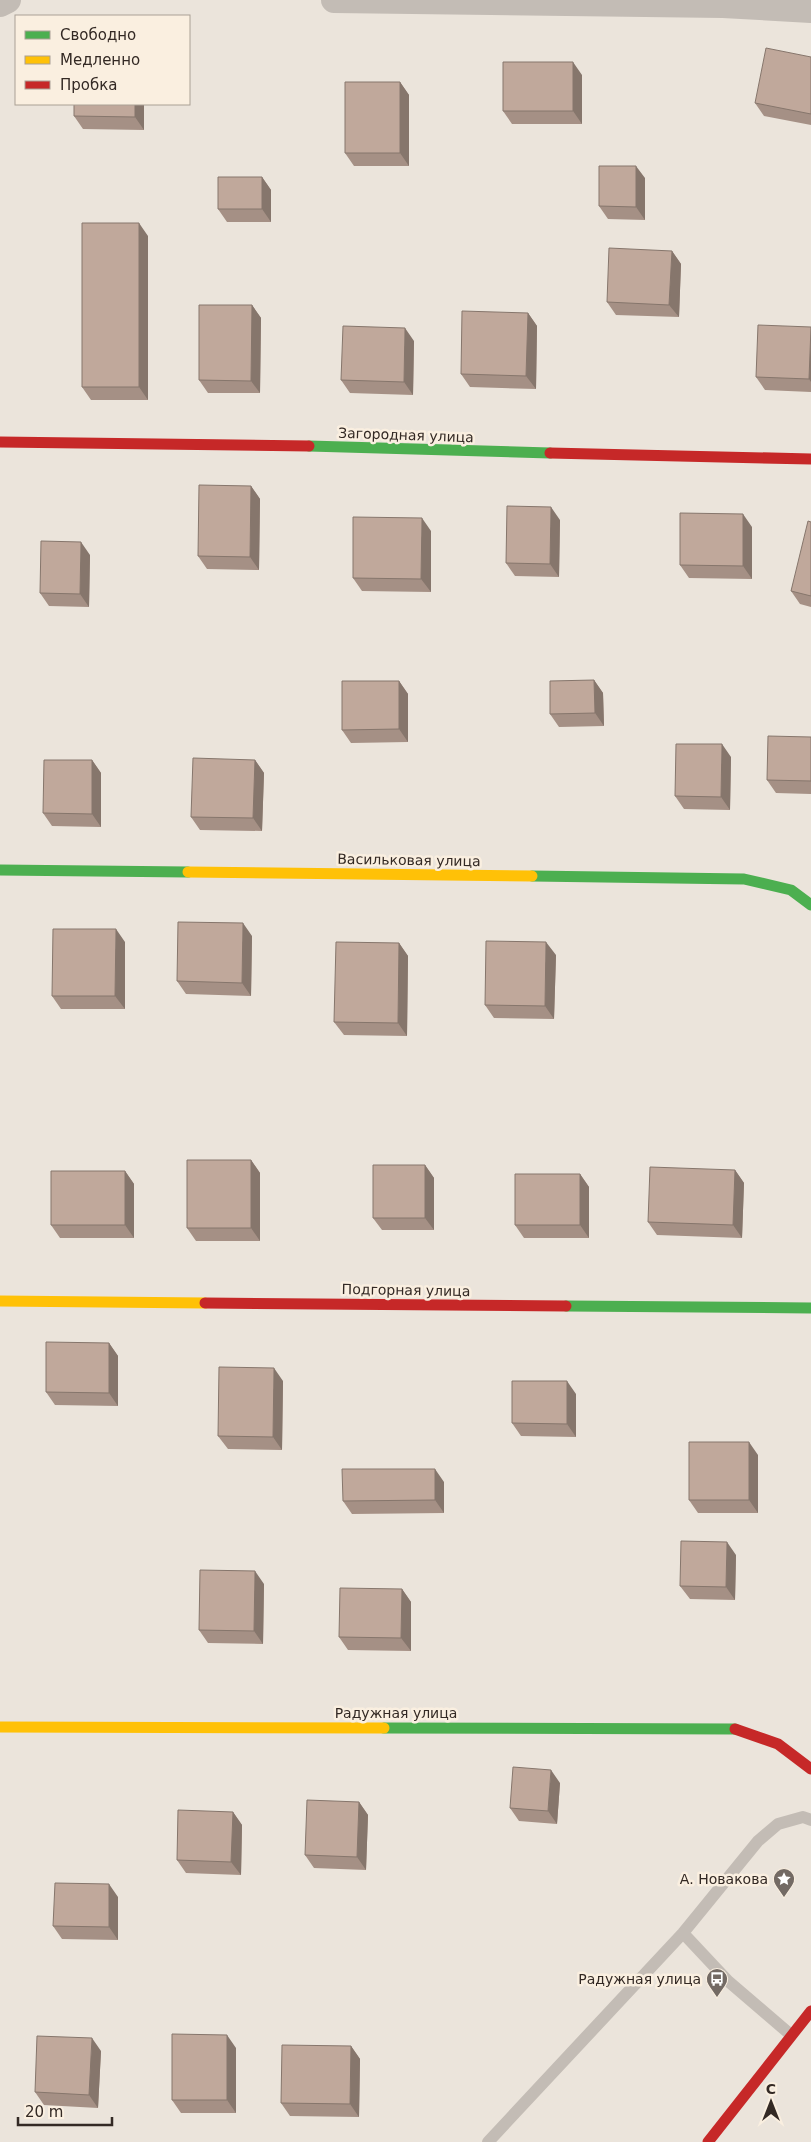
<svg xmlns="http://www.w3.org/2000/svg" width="811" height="2142" font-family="'DejaVu Sans',sans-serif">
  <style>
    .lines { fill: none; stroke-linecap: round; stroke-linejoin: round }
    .lane { stroke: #c3bcb5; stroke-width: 12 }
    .street { stroke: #c3bcb5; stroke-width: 26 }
    .fast { stroke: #4caf50; stroke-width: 11 }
    .slow { stroke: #ffc107; stroke-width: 11 }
    .jam { stroke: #c62828; stroke-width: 11 }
    .wall { fill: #a59085 }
    .shaded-wall { fill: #86766c }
    .building { fill: #c0a89b; stroke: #86766c }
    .labels { text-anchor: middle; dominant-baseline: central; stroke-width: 5; stroke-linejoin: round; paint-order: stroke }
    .street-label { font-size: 14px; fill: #332924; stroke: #faefe0 }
    .poi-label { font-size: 14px; fill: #332924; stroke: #faefe0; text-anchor: end }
  </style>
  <rect width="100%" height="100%" fill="#ebe4db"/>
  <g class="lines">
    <path class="lane" d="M683,1933L728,1981L791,2035
      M488,2142L683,1933L758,1841L778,1824L803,1817L811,1820"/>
    <path class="street" d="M334,0L723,5L811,10
      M0,4L8,0"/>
    <path class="fast" d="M309,446L550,453
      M0,870L188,872
      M532,876L744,879L791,890L811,905
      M566,1306L811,1308
      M384,1728L735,1729"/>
    <path class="slow" d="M188,872L532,876
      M0,1301L205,1303
      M0,1727L384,1728"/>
    <path class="jam" d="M0,442L309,446
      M550,453L811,459
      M205,1303L566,1306
      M735,1729L778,1744L811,1769
      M708,2142L811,2011"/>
  </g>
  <path class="wall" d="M811,57V125L764,116L755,103Z
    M582,75V124H512L503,111Z
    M400,82L409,95V166H354L345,153Z
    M74,104H144V130L83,129L74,116Z
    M262,177L271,190V222H227L218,209Z
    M645,178V220L608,219L599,206Z
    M148,236V400H91L82,387Z
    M672,251L681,264L679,317L616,315L607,302Z
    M252,305L261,318L260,393H208L199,380Z
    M528,313L537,326L536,389L470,387L461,374Z
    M811,327V392L765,390L756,377Z
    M414,341L413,395L350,393L341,380Z
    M251,486L260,499L259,570L207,569L198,556Z
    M560,520L559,577L515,576L506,563Z
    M811,522V607L800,604L791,591Z
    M752,527V579L689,578L680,565Z
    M431,531V592L362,591L353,578Z
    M90,555L89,607L49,606L40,593Z
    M594,680L603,693L604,726L559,727L550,714Z
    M399,681L408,694V742L351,743L342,730Z
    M811,737V794L776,793L767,780Z
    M731,757L730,810L684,809L675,796Z
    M92,760L101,773V827L52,826L43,813Z
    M255,760L264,773L262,831L200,830L191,817Z
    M252,936L251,996L186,994L177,981Z
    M125,942V1009H61L52,996Z
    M399,943L408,956L407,1036L344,1035L334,1022Z
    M556,955L554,1019L494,1018L485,1005Z
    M251,1160L260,1173V1241H196L187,1228Z
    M425,1165L434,1178V1230H382L373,1218Z
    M735,1170L744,1183L742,1238L657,1235L648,1222Z
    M125,1171L134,1184V1238H60L51,1225Z
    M580,1174L589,1187V1238H524L515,1225Z
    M109,1343L118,1356V1406L55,1405L46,1392Z
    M283,1381L282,1450L228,1449L218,1436Z
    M576,1394V1437L521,1436L512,1423Z
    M758,1455V1513H698L689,1500Z
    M444,1482V1513L352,1514L343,1501Z
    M736,1555L735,1600L690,1599L680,1586Z
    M264,1584L263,1644L208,1643L199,1630Z
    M402,1589L411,1602V1651L348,1650L339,1637Z
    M560,1783L557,1824L519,1821L510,1808Z
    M359,1802L368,1815L366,1870L314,1868L305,1855Z
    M233,1812L242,1825L241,1875L186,1873L177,1860Z
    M118,1897V1940L62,1939L53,1926Z
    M351,2046L360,2059L359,2117L290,2116L281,2103Z
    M236,2048V2113H181L172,2100Z
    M101,2051L98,2108L44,2105L35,2092Z"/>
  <path class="shaded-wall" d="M573,62L582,75V124L573,111Z
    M400,82L409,95V166L400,153Z
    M135,104H144V130L135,117Z
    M636,166L645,178V220L636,207Z
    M262,177L271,190V222L262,209Z
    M139,223L148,236V400L139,387Z
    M672,251L681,264L679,317L669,305Z
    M252,305L261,318L260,393L251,381Z
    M528,313L537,326L536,389L526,376Z
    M405,328L414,341L413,395L404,382Z
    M811,335V382L809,379Z
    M251,486L260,499L259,570L250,557Z
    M551,507L560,520L559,577L550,564Z
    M743,514L752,527V579L743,566Z
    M422,518L431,531V592L421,579Z
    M81,542L90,555L89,607L80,594Z
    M594,680L603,693L604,726L595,713Z
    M399,681L408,694V742L399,729Z
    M722,744L731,757L730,810L721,797Z
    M92,760L101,773V827L92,814Z
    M255,760L264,773L262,831L253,818Z
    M243,923L252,936L251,996L242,983Z
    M116,929L125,942V1009L115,996Z
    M546,942L556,955L554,1019L545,1006Z
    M399,943L408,956L407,1036L398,1023Z
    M251,1160L260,1173V1241L251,1228Z
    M425,1165L434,1178V1230L425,1218Z
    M735,1170L744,1183L742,1238L733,1225Z
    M125,1171L134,1184V1238L125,1225Z
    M580,1174L589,1187V1238L580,1225Z
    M109,1343L118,1356V1406L109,1393Z
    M274,1368L283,1381L282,1450L273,1437Z
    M567,1381L576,1394V1437L567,1424Z
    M749,1442L758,1455V1513L749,1500Z
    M435,1469L444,1482V1513L435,1500Z
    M727,1542L736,1555L735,1600L726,1587Z
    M255,1571L264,1584L263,1644L254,1631Z
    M402,1589L411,1602V1651L401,1638Z
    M551,1770L560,1783L557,1824L548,1811Z
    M359,1802L368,1815L366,1870L357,1857Z
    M233,1812L242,1825L241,1875L231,1862Z
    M109,1884L118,1897V1940L109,1927Z
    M227,2035L236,2048V2113L227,2100Z
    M92,2038L101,2051L98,2108L89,2095Z
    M351,2046L360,2059L359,2117L350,2104Z"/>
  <path class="building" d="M766,48L811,57V114L755,103Z
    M503,62H573V111H503Z
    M345,82H400V153H345Z
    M74,104H135V117L74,116Z
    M599,166H636V207L599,206Z
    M218,177H262V209H218Z
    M82,223H139V387H82Z
    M609,248L672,251L669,305L607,302Z
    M199,305H252L251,381L199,380Z
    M462,311L528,313L526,376L461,374Z
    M758,325L811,327L809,379L756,377Z
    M343,326L405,328L404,382L341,380Z
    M199,485L251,486L250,557L198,556Z
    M507,506L551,507L550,564L506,563Z
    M680,513L743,514V566L680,565Z
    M353,517L422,518L421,579L353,578Z
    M808,521L811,522V596L791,591Z
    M41,541L81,542L80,594L40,593Z
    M594,680L595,713L550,714V681Z
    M342,681H399V729L342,730Z
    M768,736L811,737V781L767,780Z
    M676,744H722L721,797L675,796Z
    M193,758L255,760L253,818L191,817Z
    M44,760H92V814L43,813Z
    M178,922L243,923L242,983L177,981Z
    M53,929H116L115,996H52Z
    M486,941L546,942L545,1006L485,1005Z
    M336,942L399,943L398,1023L334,1022Z
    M187,1160H251V1228H187Z
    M373,1165H425V1218H373Z
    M650,1167L735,1170L733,1225L648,1222Z
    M51,1171H125V1225H51Z
    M515,1174H580V1225H515Z
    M46,1342L109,1343V1393L46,1392Z
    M219,1367L274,1368L273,1437L218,1436Z
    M512,1381H567V1424L512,1423Z
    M689,1442H749V1500H689Z
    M342,1469H435V1500L343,1501Z
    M681,1541L727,1542L726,1587L680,1586Z
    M200,1570L255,1571L254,1631L199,1630Z
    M340,1588L402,1589L401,1638L339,1637Z
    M513,1767L551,1770L548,1811L510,1808Z
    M307,1800L359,1802L357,1857L305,1855Z
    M178,1810L233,1812L231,1862L177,1860Z
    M55,1883L109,1884V1927L53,1926Z
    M172,2034L227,2035V2100H172Z
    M37,2036L92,2038L89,2095L35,2092Z
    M282,2045L351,2046L350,2104L281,2103Z"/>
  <defs>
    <g id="sight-pin" transform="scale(1.125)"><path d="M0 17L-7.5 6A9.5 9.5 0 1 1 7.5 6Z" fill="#736a64" stroke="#faefe0"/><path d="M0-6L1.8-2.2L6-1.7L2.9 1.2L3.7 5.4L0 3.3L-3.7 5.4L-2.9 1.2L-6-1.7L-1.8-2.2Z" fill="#fff"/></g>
    <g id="bus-pin" transform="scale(1.125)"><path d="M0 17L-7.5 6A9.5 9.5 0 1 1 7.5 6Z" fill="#736a64" stroke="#faefe0"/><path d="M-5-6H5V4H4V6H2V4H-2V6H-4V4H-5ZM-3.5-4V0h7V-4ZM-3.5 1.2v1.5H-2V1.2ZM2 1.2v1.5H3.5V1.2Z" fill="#fff"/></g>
  </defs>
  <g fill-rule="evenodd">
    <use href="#sight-pin" x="784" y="1879"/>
    <use href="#bus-pin" x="717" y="1979"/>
  </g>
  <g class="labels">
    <g class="street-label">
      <text transform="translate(406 435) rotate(2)">Загородная улица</text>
      <text transform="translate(409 860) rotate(1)">Васильковая улица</text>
      <text transform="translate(406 1290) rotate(1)">Подгорная улица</text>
      <text x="396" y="1713">Радужная улица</text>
    </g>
    <g class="poi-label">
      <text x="768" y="1879">А. Новакова</text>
      <text x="701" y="1979">Радужная улица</text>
    </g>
  </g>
  <rect x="15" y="15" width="175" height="90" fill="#faefe0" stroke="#aaa095"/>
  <rect x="25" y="31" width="25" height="8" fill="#4caf50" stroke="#aaa095"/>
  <text x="60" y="40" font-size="15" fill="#332924">Свободно</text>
  <rect x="25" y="56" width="25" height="8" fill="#ffc107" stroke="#aaa095"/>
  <text x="60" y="65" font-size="15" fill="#332924">Медленно</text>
  <rect x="25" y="81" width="25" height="8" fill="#c62828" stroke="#aaa095"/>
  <text x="60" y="90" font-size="15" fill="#332924">Пробка</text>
  <g transform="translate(771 2102)" stroke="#faefe0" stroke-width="4" paint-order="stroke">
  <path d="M0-4L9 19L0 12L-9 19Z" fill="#332924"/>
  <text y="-8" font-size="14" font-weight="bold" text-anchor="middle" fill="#332924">С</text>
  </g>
  <path d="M18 2117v8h94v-8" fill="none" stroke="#332924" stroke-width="2.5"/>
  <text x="25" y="2117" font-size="15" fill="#332924" stroke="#faefe0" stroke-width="4" paint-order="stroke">20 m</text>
</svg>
